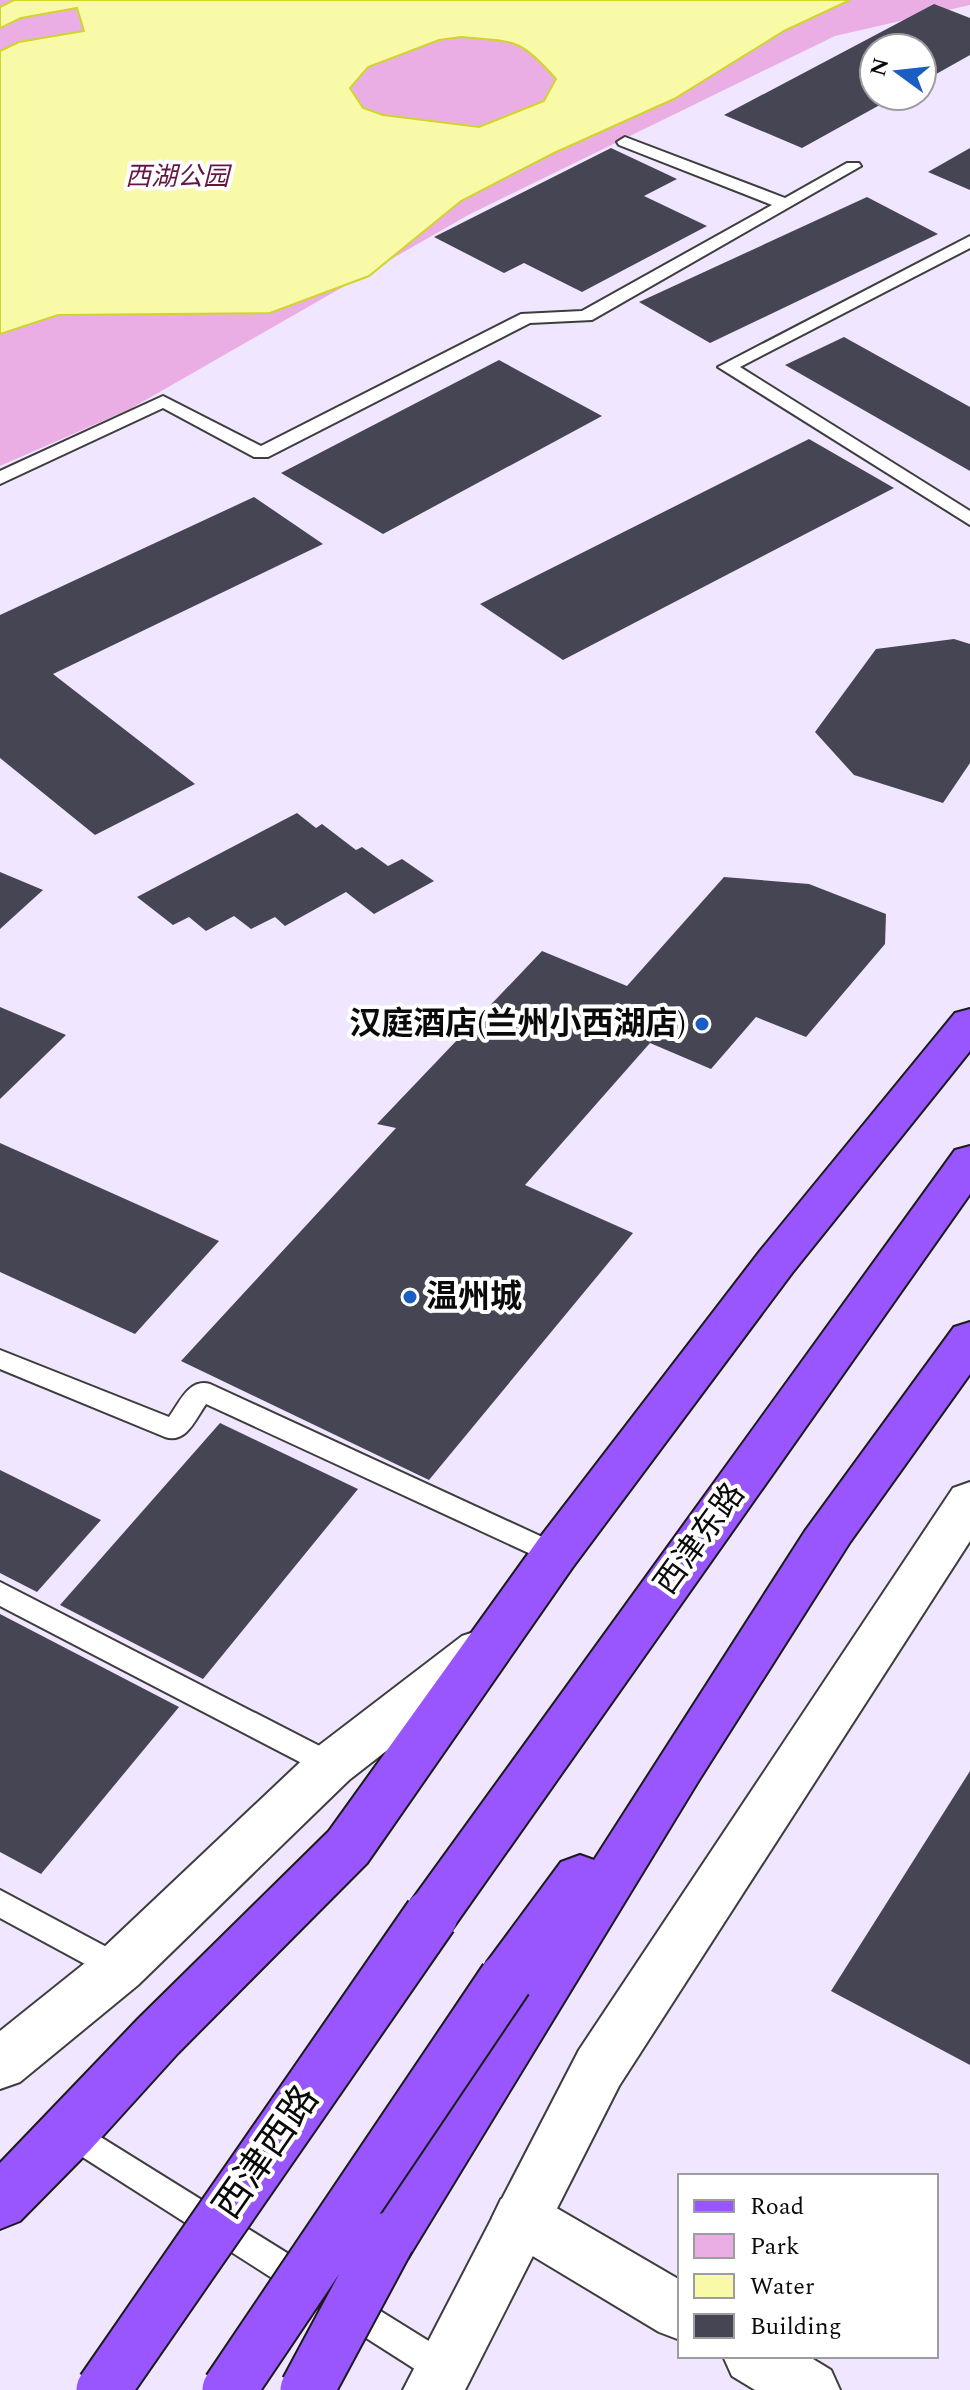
<svg xmlns="http://www.w3.org/2000/svg" width="970" height="2390" font-family="Spectral,'Noto Sans SC',serif">
  <style>
    .green { fill: #ebaee4 }
    .water { fill: #f9faa7; stroke: #d0d629; stroke-width: 2; fill-rule: evenodd }
    .building { fill: #464553 }
    .lines { fill: none; stroke-linecap: round; stroke-linejoin: round }
    .service-casing { stroke: #3d3d3d; stroke-width: 4 }
    .minor-casing { stroke: #3d3d3d; stroke-width: 4 }
    .tertiary-casing { stroke: #3d3d3d; stroke-width: 4 }
    .primary-casing { stroke: #1b1b1b; stroke-width: 4 }
    .service { fill: #fff; fill-rule: evenodd }
    .minor { fill: #fff; fill-rule: evenodd }
    .tertiary { fill: #fff; fill-rule: evenodd }
    .primary { fill: #9956ff; fill-rule: evenodd }
    .primary-bridge-casing { stroke: #1b1b1b; stroke-width: 57; stroke-linecap: butt }
    .primary-bridge { stroke: #9956ff; stroke-width: 53 }
    .poi-dot { fill: #1a5ec1; stroke: #fff; stroke-width: 3 }
    .labels { text-anchor: middle; dominant-baseline: central; stroke-width: 8; stroke-linejoin: round; paint-order: stroke }
    .far-park-label { font-size: 26px; font-style: italic; fill: #641743; stroke: #fff }
    .poi-label { font-size: 32px; font-weight: bold; fill: #0a0a0a; stroke: #fff; text-anchor: end }
    .street-label { font-size: 32px; fill: #0a0a0a; stroke: #fff }
    .near-street-label { font-size: 38px; fill: #0a0a0a; stroke: #fff }
  </style>
  <rect width="100%" height="100%" fill="#f1e6ff"/>
  <path class="green" d="M0,0H970V5L835,36L470,214L130,409L0,466Z"/>
  <path class="water" d="M14,0H850L784,31L674,99L554,153L461,201L369,276L270,313L58,315L0,334V51L19,42L84,31L77,8L21,18L0,28V7ZM461,37C515,42 519,37 556,79L544,101L479,127L383,115L363,108L350,88L368,67L439,40Z"/>
  <path class="building" d="M934,4L970,18V55L922,82V48H874V96H896L802,148L724,115Z
    M611,148L677,179L644,196L707,226L582,292L524,263L504,273L434,237Z
    M970,148V190L928,172Z
    M867,197L938,234L710,343L639,302Z
    M844,337L970,407V471L785,365Z
    M499,360L602,416L383,534L281,473Z
    M809,439L894,488L563,660L480,604Z
    M254,497L323,544L53,674L195,784L95,835L0,758V615Z
    M954,639L970,644V763L943,803L854,775L815,732L876,649Z
    M297,813L316,828L322,824L356,850L362,847L388,866L402,859L434,881L374,914L346,892L285,926L275,917L251,929L234,916L206,931L189,917L173,925L137,897Z
    M0,872L43,890L0,929Z
    M724,877L809,884L886,914L885,944L806,1037L756,1017L711,1069L650,1043L525,1185L633,1233L429,1480L181,1361L396,1128L377,1124L542,951L627,986Z
    M0,1007L66,1035L0,1099Z
    M0,1143L219,1241L135,1334L0,1272Z
    M220,1423L358,1489L203,1679L60,1605Z
    M0,1470L101,1520L37,1592L0,1573Z
    M0,1614L179,1707L41,1874L0,1852Z
    M970,1771V2065L831,1991Z"/>
  <g class="lines">
    <g class="service-casing">
      <path id="service" d="M625,137L785,198L847,163H859L861,166L592,320L530,323L268,457H254L163,408L0,484V471L163,396L261,446L521,314L582,311L772,205L619,145L617,142Z
        M970,236V248L740,367L970,511V525L718,367Z
        M0,1350L169,1417C180,1402 189,1378 210,1384L564,1547L568,1554L564,1561L555,1564L546,1561L206,1404C195,1420 186,1444 165,1437L0,1369Z
        M0,1582L341,1757L345,1765L341,1773L331,1777L321,1773L0,1606Z
        M0,1890L129,1959L134,1968L129,1977L119,1981L109,1977L0,1918Z
        M70,2118L456,2358L460,2369L456,2380L444,2385L432,2380L59,2142L55,2132L59,2122Z"/>
    </g>
    <g class="minor-casing">
      <path id="minor" d="M521,2191L541,2199L680,2280V2340L659,2332L501,2237L492,2218L501,2199Z
        M723,2356H808L831,2370L840,2390H755L732,2376Z"/>
    </g>
    <g class="tertiary-casing">
      <path id="tertiary" d="M970,1482V1541L619,2086L465,2390H403L579,2050L953,1488Z
        M480,1630L498,1636L505,1650L498,1664L349,1780L138,1985L20,2082L0,2089V2031L100,1951L313,1750L462,1636Z"/>
    </g>
    <g class="primary-casing">
      <path id="primary" d="M970,1009V1051L792,1273L572,1568L367,1863L178,2053L90,2150L20,2221L0,2229V2163L138,2019L329,1831L538,1540L760,1251L955,1013Z
        M970,1146V1194L450,1932L431,1939L412,1932L404,1916L412,1900L955,1150Z
        M970,1322V1374L850,1542L699,1780L408,2258L388,2266L368,2258L359,2239L368,2220L504,2002L487,1996L479,1979L487,1962L561,1862L580,1855L594,1860L805,1531L954,1327Z"/>
    </g>
    <use href="#service" class="service"/>
    <use href="#minor" class="minor"/>
    <use href="#tertiary" class="tertiary"/>
    <use href="#primary" class="primary"/>
    <g class="primary-bridge-casing">
      <path id="primary-bridge" d="M103,2390L431,1916
        M229,2390L506,1979
        M307,2390L388,2239"/>
    </g>
    <use href="#primary-bridge" class="primary-bridge"/>
  </g>
  <g class="poi-dot">
    <circle cx="702" cy="1024" r="8"/>
    <circle cx="410" cy="1297" r="8"/>
  </g>
  <g class="labels">
    <g class="far-park-label">
      <text x="177" y="177">西湖公园</text>
    </g>
    <g class="poi-label">
      <text x="686" y="1024">汉庭酒店(兰州小西湖店)</text>
      <text x="426" y="1297" text-anchor="start">温州城</text>
    </g>
    <g class="street-label">
      <text transform="translate(700 1539) rotate(-54)">西津东路</text>
    </g>
    <g class="near-street-label">
      <text transform="translate(267 2153) rotate(-55)">西津西路</text>
    </g>
  </g>
  <rect x="678" y="2174" width="260" height="184" fill="#ffffff" stroke="#9d9d9d" stroke-width="2"/>
  <rect x="694" y="2200" width="40" height="12" fill="#9956ff" stroke="#9d9d9d" stroke-width="2"/>
  <text x="750" y="2214" font-size="24" fill="#0a0a0a">Road</text>
  <rect x="694" y="2234" width="40" height="24" fill="#ebaee4" stroke="#9d9d9d" stroke-width="2"/>
  <text x="750" y="2254" font-size="24" fill="#0a0a0a">Park</text>
  <rect x="694" y="2274" width="40" height="24" fill="#f9faa7" stroke="#9d9d9d" stroke-width="2"/>
  <text x="750" y="2294" font-size="24" fill="#0a0a0a">Water</text>
  <rect x="694" y="2314" width="40" height="24" fill="#464553" stroke="#9d9d9d" stroke-width="2"/>
  <text x="750" y="2334" font-size="24" fill="#0a0a0a">Building</text>
  <g transform="translate(898 72) rotate(285)"><circle r="38" fill="#ffffff" stroke="#9d9d9d" stroke-width="2"/>
  <path d="M0-6L14 30L0 20L-14 30Z" fill="#1a5ec1"/>
  <text y="-12" font-size="22" font-weight="bold" text-anchor="middle" fill="#0a0a0a">N</text>
  </g>
</svg>
